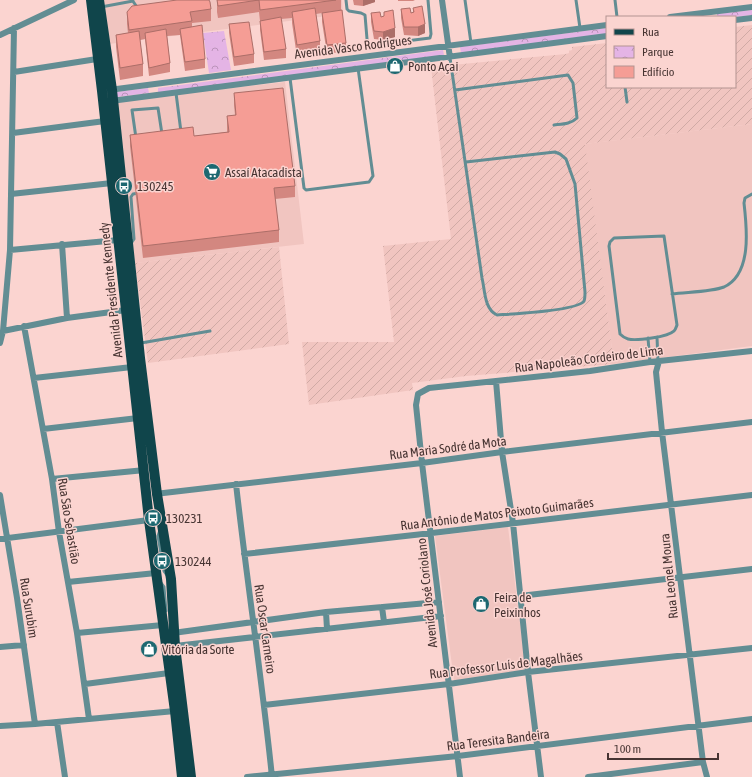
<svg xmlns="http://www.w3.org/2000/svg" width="752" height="777" font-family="'Asap Condensed',sans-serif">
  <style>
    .built { fill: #f1c5c0 }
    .industrial { fill: url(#industrial-furrows) }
    .park { fill: url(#park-crowns) }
    .pitch { fill: #e4b4e5 }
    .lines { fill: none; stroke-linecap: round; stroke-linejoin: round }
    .service { stroke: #628d93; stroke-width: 3 }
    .minor { stroke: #628d93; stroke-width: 6 }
    .primary { stroke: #10454b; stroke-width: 10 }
    .wall { fill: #d38780 }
    .shaded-wall { fill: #ac6e68 }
    .building { fill: #f59d95; stroke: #ac6e68 }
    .labels { text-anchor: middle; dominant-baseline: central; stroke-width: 3; stroke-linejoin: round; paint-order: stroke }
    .street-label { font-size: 13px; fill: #473432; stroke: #fbd4d0 }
    .poi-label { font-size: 13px; fill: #473432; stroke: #fbd4d0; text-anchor: start }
  </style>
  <defs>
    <pattern id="industrial-furrows" width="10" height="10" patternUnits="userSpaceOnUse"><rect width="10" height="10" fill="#f1c5c0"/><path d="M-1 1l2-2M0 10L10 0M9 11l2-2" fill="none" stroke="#d0aaa5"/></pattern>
    <pattern id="park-crowns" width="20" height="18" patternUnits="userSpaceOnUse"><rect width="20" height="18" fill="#e4b4e5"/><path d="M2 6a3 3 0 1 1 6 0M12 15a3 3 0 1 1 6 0" fill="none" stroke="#bb93ba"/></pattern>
  </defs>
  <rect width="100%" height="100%" fill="#fbd4d0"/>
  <path class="built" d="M103,0H342L343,14L109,44Z
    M285,82L304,244L135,263L116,101Z
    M752,124V346L614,364L584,144Z
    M508,527L526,672L454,681L435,536Z"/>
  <path class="industrial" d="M752,25V124L585,144L614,364L466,376L412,383L413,390L309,405L302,342H394L383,246L451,239L431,67L566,54L569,53V51L572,50V47L607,43V87H735V27Z
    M279,247L289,344L148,363L135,263Z"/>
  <path class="park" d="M752,10V15L735,17H717V14Z
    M607,28V34L461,53L460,47Z
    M224,31L231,70L209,73L203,33Z
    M443,50L444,55L158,93V88Z
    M148,88L149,93L117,97L116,92Z"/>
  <path class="pitch" d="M221,32L222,42L206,44L204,34Z"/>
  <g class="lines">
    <path class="service" d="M132,0L137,7
      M346,0L347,9L349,11L361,13L365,15L367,39L369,44L374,45L430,38L431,34L428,0
      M465,0L471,43
      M576,0L580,28
      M615,0L617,17
      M101,7L133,1
      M450,58L482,278C485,290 484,309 497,315C511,314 578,311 584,301C585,299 585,295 585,292L575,184L566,159L560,154L555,152L466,162
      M290,78L304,188L306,190L369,182L373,176L358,68
      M625,87L627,102
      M455,90L568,75L573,83L577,118C571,124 562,124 554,125
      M176,93L181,132
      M136,138L132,110L158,108L162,134
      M664,236L677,325C676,327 676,329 674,331C668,337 636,341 628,339C624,338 622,336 620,334L609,246L610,242L614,238Z
      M130,245L134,239L131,197L133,194L139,193
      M672,294C686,292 711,292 724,287C752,274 747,229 744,203L745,198L752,194
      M657,337L658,361
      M648,338L650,362
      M141,343L210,331
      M160,530L158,536L164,571L167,575
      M161,583L164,587L166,611"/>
    <path class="minor" d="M442,0L450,58
      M670,17L752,7
      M735,20L752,18
      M0,35L74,0
      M14,72L97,59
      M109,90L607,25
      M111,101L607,36
      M13,133L105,121
      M11,194L112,183
      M62,244L67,318
      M10,250L118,240
      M24,326L52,479L59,532L77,633L89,719
      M3,331L67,318L126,310
      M0,343L3,331L10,250L14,28
      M659,361L656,372L662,432L703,762L707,777
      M34,378L132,367
      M496,381L502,452L513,523L528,672L541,777
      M43,429L138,418
      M52,479L145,470
      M236,484C247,582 262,679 272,777
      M155,494L422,463L502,452L752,422
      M0,495L17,598L35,724
      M0,539L149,520
      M244,554L432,533L752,495
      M68,582L156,573
      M520,596L752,569
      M382,607L384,622
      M326,612L327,629
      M77,633L163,625
      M173,633L326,612L439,602
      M175,646L441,616
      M0,647L24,645
      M85,684L169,673
      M264,705L449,684L528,672L752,648
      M57,722L65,777
      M0,726L35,724L175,711
      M247,777L458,756L752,719
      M460,777L422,463L416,405L418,394L429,388L590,371L650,362L752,351
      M588,777L703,762"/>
    <path class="primary" d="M91,0L102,91L149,520L175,711L182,777
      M99,0L112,90L140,358L157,494L171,579L175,646L191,777"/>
  </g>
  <path class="wall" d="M217,0H341V10L346,43V51L327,54L322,22V13L316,14L320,41V53L297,57L292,23V18L281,19L286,49V58L264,60L260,30V21L259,12L218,18L217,12Z
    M353,0H375V2L363,6L354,5Z
    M398,0H415L413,1H398Z
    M413,8L425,33L418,36L404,35L401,18V9L411,13L413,12Z
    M211,9V21L192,23V27L205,59V68L185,71L180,35L167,36L170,63V72L149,76L145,39L140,40L143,64V76L120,80L116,47V35L128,33L127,24V12Z
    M384,12L395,37L383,40L374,39L371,22V13L381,17L384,16Z
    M229,24L254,54V63L234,66L229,33Z
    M234,93L295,186V197L275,199L279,230V242L143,258L130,146V135L194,136L227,132V116L235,115L234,105Z"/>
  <path class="shaded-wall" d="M363,0H375V2L363,6Z
    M425,24V33L418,36V27Z
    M395,28V37L383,40V32Z"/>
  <path class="building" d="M177,0H209L210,2L211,9L190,12L192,21L129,30L127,12L132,6Z
    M217,0H336L260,10L259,0L218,6Z
    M422,6L425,24L418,27H404L401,9L410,8L411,13L414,12L413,8Z
    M315,8L320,41L297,45L292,12Z
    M342,10L346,43L327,45L322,13Z
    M393,10L395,28L383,32L374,31L371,13L380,12L381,17L384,16V12Z
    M281,17L286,49L264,52L260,21Z
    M249,22L254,54L234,57L229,24Z
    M202,25L205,59L185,62L180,29Z
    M166,29L170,63L149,68L145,33Z
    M139,31L143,64L120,68L116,35Z
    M283,88L295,186L274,188L279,230L143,246L130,135L193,127L194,136L229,132L227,116L236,115L234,93Z"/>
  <defs>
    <g id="shop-disc" transform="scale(0.9)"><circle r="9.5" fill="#1d6871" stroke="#fbd4d0"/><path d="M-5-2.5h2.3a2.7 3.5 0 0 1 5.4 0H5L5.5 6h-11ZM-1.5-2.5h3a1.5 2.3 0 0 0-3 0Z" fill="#fff"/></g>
    <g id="supermarket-disc" transform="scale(0.9)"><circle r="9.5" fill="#1d6871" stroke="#fbd4d0"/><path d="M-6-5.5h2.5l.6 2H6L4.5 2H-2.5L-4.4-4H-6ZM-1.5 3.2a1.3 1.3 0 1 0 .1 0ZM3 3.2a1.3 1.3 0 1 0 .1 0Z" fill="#fff"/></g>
    <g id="bus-disc" transform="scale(0.9)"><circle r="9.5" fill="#1d6871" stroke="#fbd4d0"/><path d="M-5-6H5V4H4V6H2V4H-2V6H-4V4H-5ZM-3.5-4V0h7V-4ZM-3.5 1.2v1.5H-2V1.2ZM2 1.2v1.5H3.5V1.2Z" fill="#fff"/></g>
  </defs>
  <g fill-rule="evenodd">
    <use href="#shop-disc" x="395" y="66"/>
    <use href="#supermarket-disc" x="212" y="172"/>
    <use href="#bus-disc" x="124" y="186"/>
    <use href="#bus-disc" x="153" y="518"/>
    <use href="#bus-disc" x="162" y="561"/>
    <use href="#shop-disc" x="481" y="604"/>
    <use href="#shop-disc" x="149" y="649"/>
  </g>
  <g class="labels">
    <g class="street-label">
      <text transform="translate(353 47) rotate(-7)">Avenida Vasco Rodrigues</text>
      <text transform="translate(111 290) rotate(-96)">Avenida Presidente Kennedy</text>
      <text transform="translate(589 359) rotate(-7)">Rua Napoleão Cordeiro de Lima</text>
      <text transform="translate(448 448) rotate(-7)">Rua Maria Sodré da Mota</text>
      <text transform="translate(497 514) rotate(-7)">Rua Antônio de Matos Peixoto Guimarães</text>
      <text transform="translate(69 521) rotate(81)">Rua São Sebastião</text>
      <text transform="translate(669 576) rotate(-96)">Rua Leonel Moura</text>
      <text transform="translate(427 593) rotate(-96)">Avenida José Coriolano</text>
      <text transform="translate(29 608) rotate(81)">Rua Surubim</text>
      <text transform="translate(265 629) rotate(82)">Rua Oscar Carneiro</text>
      <text transform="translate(506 665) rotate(-7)">Rua Professor Luís de Magalhães</text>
      <text transform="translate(498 740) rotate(-7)">Rua Teresita Bandeira</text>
    </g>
    <g class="poi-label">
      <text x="408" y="66">Ponto Açai</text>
      <text x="225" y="172">Assaí Atacadista</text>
      <text x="137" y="186">130245</text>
      <text x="166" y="518">130231</text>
      <text x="175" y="561">130244</text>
      <text x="494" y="597">Feira de<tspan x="494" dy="15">Peixinhos</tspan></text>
      <text x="162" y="649">Vitória da Sorte</text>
    </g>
  </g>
  <rect x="606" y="16" width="130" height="72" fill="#fbd4d0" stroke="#b39491"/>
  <rect x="614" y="29" width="20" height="6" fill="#10454b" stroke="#b39491"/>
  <text x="642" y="36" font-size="12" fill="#473432">Rua</text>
  <rect x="614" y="46" width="20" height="12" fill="url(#park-crowns)" stroke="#b39491"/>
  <text x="642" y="56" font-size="12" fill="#473432">Parque</text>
  <rect x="614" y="66" width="20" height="12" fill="#f59d95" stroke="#b39491"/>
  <text x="642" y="76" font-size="12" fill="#473432">Edifício</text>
  <path d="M608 753v6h110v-6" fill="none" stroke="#473432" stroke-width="2"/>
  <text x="614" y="753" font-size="12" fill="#473432" stroke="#fbd4d0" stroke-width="3" paint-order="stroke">100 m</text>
</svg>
